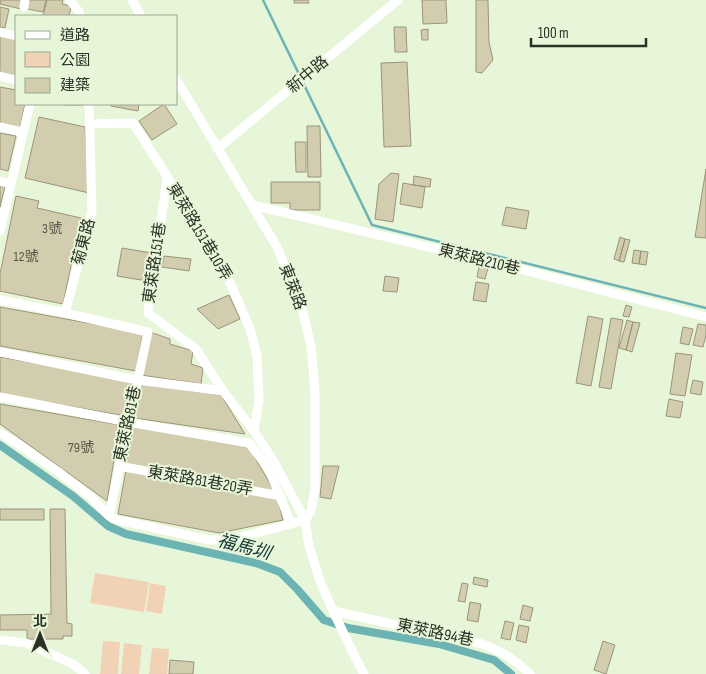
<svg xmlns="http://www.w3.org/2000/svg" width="706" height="674" font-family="'Sofia Sans Condensed','Noto Sans TC',sans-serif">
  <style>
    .green { fill: #f2d2b5 }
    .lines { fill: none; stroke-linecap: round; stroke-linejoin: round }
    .stream { stroke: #6cb3b3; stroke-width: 2.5 }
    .canal { stroke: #6cb3b3; stroke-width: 8 }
    .building { fill: #d3cdaf; stroke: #9b9478 }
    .minor { stroke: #fff; stroke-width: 9 }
    .labels { text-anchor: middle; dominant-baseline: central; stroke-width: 4; stroke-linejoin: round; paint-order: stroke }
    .number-label { font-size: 14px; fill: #565848 }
    .street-label { font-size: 16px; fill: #2c3126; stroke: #e7f6d9 }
    .water-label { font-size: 18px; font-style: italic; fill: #0f3333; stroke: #e7f6d9 }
  </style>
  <rect width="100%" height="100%" fill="#e7f6d9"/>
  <path class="green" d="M95,573L149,582L144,612L90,603Z
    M150,583L166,586L162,614L146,611Z
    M103,641L120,642L118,674H100Z
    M124,643L142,645L139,674H121Z
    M152,648L169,649L167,674H149Z"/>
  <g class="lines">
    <path class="stream" d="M263,0L372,225L706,308"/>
    <path class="canal" d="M0,445L73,496L108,526L126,534L256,563L280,572L297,589L324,620L348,628L439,644L494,660L511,674"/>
  </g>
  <path class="building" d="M1,0H23L21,9L0,4Z
    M29,0H46L43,12L27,9Z
    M47,0H63L62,4L71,6L69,16H43Z
    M294,0H308L309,3H294Z
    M422,0H446L447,23L423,24Z
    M476,0H488L489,42L493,60L482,73L476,72Z
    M0,7L9,9L5,28L0,27Z
    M394,27H406L407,52H395Z
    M428,29V40H422L421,30Z
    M0,36L16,40V76L0,72Z
    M407,62L411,146L384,147L381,63Z
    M0,87L16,90V104H25L20,127L0,123Z
    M65,104H82V105H65Z
    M111,104H139L138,111L111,106Z
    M164,104L177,124L152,140L139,121Z
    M39,117L85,127L89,193L25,178Z
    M307,126H320L321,177H308Z
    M0,133L16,136L8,171L0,169Z
    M295,142H306V172H296Z
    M706,169V238L695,237Z
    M391,173L399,174L393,222L375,219L379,184Z
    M414,176L431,179L430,187L413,185Z
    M271,182H320V210H290V203H271Z
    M403,183L425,187L422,208L400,204Z
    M0,185L5,187L0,207Z
    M16,196L39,201L37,208L81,218L63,304L0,291V274Z
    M506,207L529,211L526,229L502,225Z
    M620,237L625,239L619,261L614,259Z
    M625,239L630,240L624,262L619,261Z
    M122,248L152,253L147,281L117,276Z
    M634,250L641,251L639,264L632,263Z
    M641,251L648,252L646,265L639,264Z
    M164,256L191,259L189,271L162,267Z
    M479,266L488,268L485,279L477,277Z
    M385,276L399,278L397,292L383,291Z
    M476,282L489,284L486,302L473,300Z
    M229,295L240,319L218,329L197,309Z
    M626,305L632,307L629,317L623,316Z
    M0,307L143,333L136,371L0,346Z
    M588,316L603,319L591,386L576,383Z
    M611,318L623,320L611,389L599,387Z
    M627,320L633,322L626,350L619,348Z
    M633,322L640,323L632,352L626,350Z
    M698,324L706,325V335L703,347L693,345Z
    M683,327L693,329L689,345L680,343Z
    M150,332L170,339V344L193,351L191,364L203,368L201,384L141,375Z
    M676,353L692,355L685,396L670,394Z
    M0,357L132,380L126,416L0,394Z
    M693,380L703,382L701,395L690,393Z
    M140,384L221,395L245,434L134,418Z
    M669,399L683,402L680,418L666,416Z
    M0,404L120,425L107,501L0,424Z
    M133,426L248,446L275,492L126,464Z
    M323,466H339L331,499L320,497Z
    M126,470L277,497L283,520L219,533L118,514Z
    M0,509H44V520H0Z
    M50,509H65L67,623L72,624V636H63V639H27V630H0V615L51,614Z
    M474,577L488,580L487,587L473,584Z
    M462,583L468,584L465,602L458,601Z
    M470,602L481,604L478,622L467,620Z
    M523,605L533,608L530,621L520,619Z
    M505,621L514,623L510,640L501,638Z
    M519,625L529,627L526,643L516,640Z
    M603,641L615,645L606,674L594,670Z
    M170,660L194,662L193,674H169Z"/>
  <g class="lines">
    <path class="minor" d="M70,0L79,12L80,16
      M132,0L141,16
      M24,7L25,0
      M0,32L16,36
      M0,76L16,80
      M176,79L277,247L301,304L311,346L315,392V488L311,511L305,520L309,546L320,581L333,611L356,659L364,674
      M89,124L133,123L216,253L237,298L250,329L257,356L259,400L254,431
      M0,127L23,132
      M217,149L398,0
      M167,178L148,313L196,349L223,391L254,431L273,460L305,520
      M0,181L11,184
      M252,205L492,262L706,317
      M0,231L30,104
      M0,300L65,313L92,212L89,104
      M65,313L148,332L109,516
      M0,352L137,380L223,391
      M0,397L128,422L249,443L269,469L291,524
      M0,433L15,442L60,473L91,497L109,516L118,520L209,540H230L305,520
      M119,466L281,496
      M333,611L479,643C501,651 513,658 530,674
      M0,640L26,643L73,664L85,674"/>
  </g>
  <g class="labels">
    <g class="number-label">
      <text x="52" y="228">3號</text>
      <text x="26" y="256">12號</text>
      <text x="81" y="447">79號</text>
    </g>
    <g class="street-label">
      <text transform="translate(308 75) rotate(-40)">新中路</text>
      <text transform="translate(199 232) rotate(59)">東萊路151巷10弄</text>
      <text transform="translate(84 242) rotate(-75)">菊東路</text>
      <text transform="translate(479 260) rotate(14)">東萊路210巷</text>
      <text transform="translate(155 263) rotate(-82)">東萊路151巷</text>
      <text transform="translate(292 287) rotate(69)">東萊路</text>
      <text transform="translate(128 424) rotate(-78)">東萊路81巷</text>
      <text transform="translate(200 481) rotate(10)">東萊路81巷20弄</text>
      <text transform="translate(435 633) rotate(12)">東萊路94巷</text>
    </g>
    <g class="water-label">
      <text transform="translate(244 547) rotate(15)">福馬圳</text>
    </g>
  </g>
  <rect x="15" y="15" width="162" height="90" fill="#e7f6d9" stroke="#9ca791"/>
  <rect x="25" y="31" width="25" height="8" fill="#ffffff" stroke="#9ca791"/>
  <text x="60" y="40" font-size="15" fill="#2c3126">道路</text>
  <rect x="25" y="52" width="25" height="15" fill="#f2d2b5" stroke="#9ca791"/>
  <text x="60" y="65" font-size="15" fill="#2c3126">公園</text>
  <rect x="25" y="78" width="25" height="15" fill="#d3cdaf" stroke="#9ca791"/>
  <text x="60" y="90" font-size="15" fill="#2c3126">建築</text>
  <g transform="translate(40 634)" stroke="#e7f6d9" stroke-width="4" paint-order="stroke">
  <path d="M0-4L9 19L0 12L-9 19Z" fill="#2c3126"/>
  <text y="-8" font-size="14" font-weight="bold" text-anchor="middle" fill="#2c3126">北</text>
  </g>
  <path d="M531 38v8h115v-8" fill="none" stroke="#2c3126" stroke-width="2.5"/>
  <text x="538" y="38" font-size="15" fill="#2c3126" stroke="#e7f6d9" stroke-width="4" paint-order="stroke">100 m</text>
</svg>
